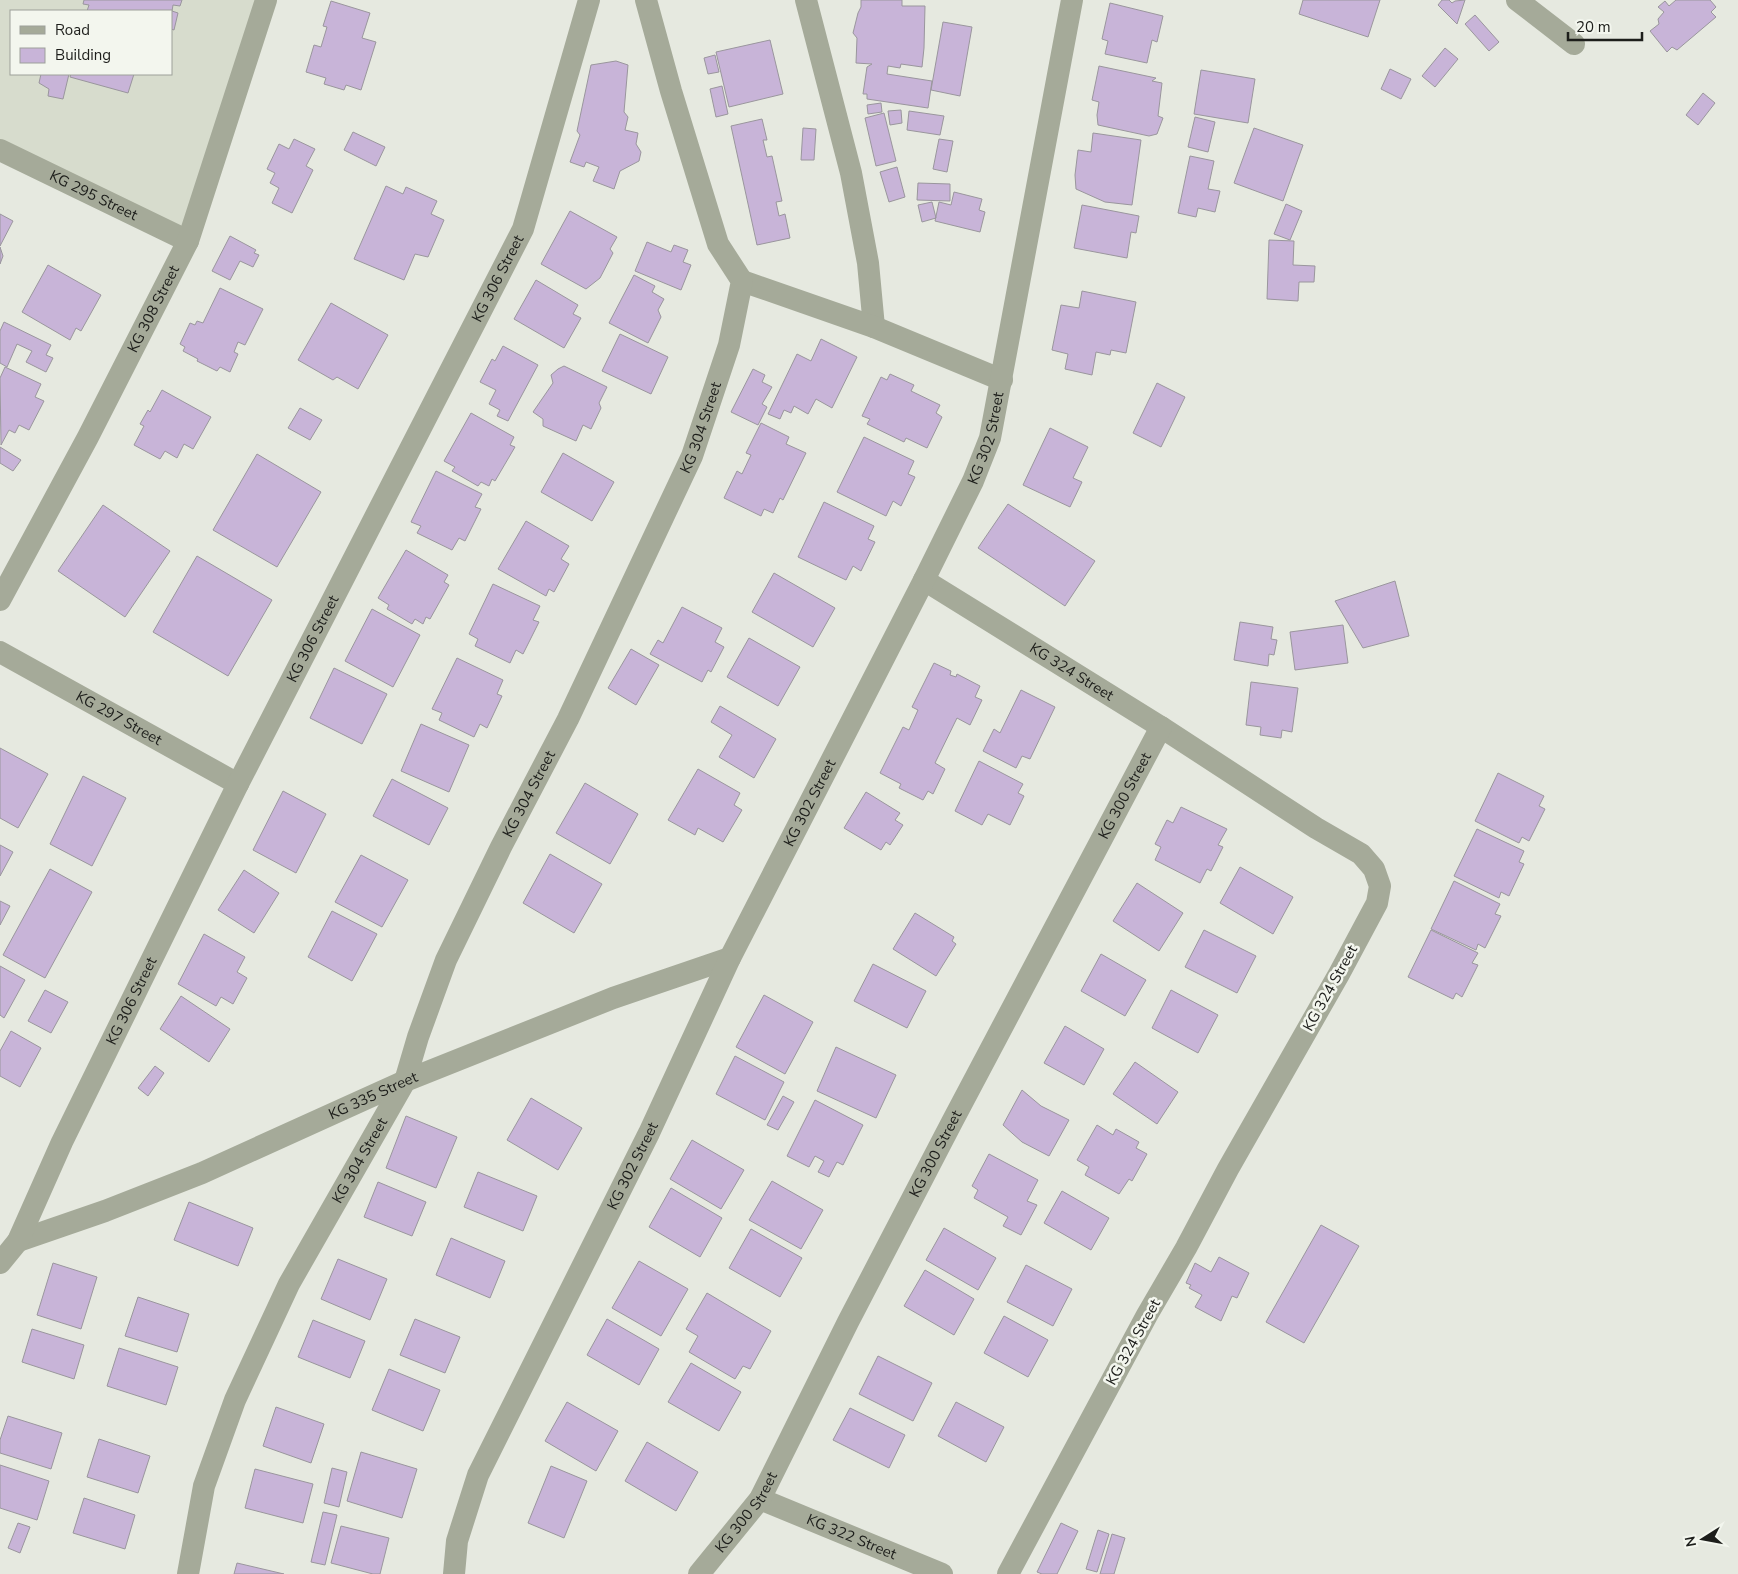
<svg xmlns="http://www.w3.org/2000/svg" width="1738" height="1574" font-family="'Nunito Sans',sans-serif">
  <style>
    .built { fill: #d7dccd; fill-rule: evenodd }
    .building { fill: #c8b4d8; stroke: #9a969d }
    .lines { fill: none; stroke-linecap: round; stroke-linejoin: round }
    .minor { stroke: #a5aa99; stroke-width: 22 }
    .labels { text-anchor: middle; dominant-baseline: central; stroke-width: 5; stroke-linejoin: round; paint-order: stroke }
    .street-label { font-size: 15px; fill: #1d1e1b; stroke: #f3f6ee }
  </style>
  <rect width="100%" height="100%" fill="#e6e9e0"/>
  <path class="built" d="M0,0H263L188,241L0,146ZM11,11H171V74H11Z"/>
  <path class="building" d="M84,0H182L180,6L173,5L172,11L178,13L174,30L171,29V11H87L89,5L83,4Z
    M861,0H902V6H925L924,48L922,67L901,64L900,68L888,66L887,74L932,81L928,108L867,99V94H863L867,67L872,64L856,63L857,38L853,33L858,13L861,7Z
    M1303,0H1380L1368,37L1299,14Z
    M1442,0H1449L1452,3L1455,1L1465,0L1457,24L1438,5Z
    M1676,0H1710L1716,7L1711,12L1716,17L1677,50L1672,47L1667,52L1650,31L1659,24L1658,19L1664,12L1658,7L1665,1L1669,6Z
    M331,1L370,13L362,38L376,42L361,90L346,85L344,90L324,84L326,78L306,72L314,45L321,47L327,27L323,26Z
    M1110,3L1163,16L1157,42L1152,40L1147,63L1105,54L1108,41L1102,39Z
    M1475,15L1499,42L1489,51L1465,24Z
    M943,22L972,27L960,96L931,90Z
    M770,40L783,94L729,107L716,52Z
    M1445,48L1458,59L1435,87L1422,76Z
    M715,55L719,72L708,74L704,58Z
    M616,61L628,65L624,112L628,117L625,130L638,133L636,144L641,152L639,161L620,171L614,189L593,181L599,167L586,162L584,167L570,162L580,135L577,131L591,65Z
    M1099,66L1156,78L1152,81L1162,83L1158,116L1163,118L1157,134L1149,136L1098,125L1097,115L1099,102L1092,100Z
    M1390,69L1411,79L1401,99L1381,89Z
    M1201,70L1255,79L1248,123L1194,114Z
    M41,74H69L63,99L48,96L49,89L39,83Z
    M71,74H134L128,93L70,77Z
    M722,86L728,114L716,117L710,89Z
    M1703,93L1715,103L1698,125L1686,115Z
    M881,103L882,112L868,114L867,105Z
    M901,110L902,123L890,125L888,111Z
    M909,111L944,116L940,135L907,130Z
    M884,113L896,161L876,166L865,118Z
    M1195,117L1215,122L1208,152L1188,147Z
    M762,119L767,140H763L767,157L772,156L782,201L776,202L779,216L785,214L790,238L757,245L731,126Z
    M803,128L816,129L814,160H801Z
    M1254,128L1303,145L1283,201L1234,183Z
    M353,132L385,147L376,166L344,150Z
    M1093,133L1141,140L1132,205L1105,202L1076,189L1075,175L1078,150L1091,152Z
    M294,139L315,149L306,166L313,170L292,213L272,203L279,188L270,183L275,173L267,169L279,144L289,149Z
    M939,139L953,141L947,172L933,169Z
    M1190,156L1214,161L1208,189L1220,191L1215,212L1198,208L1196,217L1178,213Z
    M897,167L905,197L889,202L880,172Z
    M918,183L950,184V201L917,200Z
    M386,186L403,194L406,187L437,201L431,214L444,220L428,257L415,254L404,280L354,259Z
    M954,192L982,199L979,210L985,212L980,232L935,221L939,202L951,205Z
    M932,202L936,218L922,222L918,205Z
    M1286,204L1302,211L1290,240L1274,234Z
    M1082,205L1139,216L1136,233L1131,232L1127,258L1074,248Z
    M570,211L617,237L610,249L613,253L600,278L586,289L541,264Z
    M0,214L13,221L0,246Z
    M230,236L256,250L254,253L259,255L253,267L240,261L230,280L212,271Z
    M1269,240L1294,241L1293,265L1315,266L1314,282H1299L1298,301L1267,299Z
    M647,242L671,252L674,245L688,250L683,262L691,265L681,290L635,271Z
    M0,247L3,256L0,264Z
    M48,265L101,295L81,331L76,328L70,340L22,312Z
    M634,275L655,286L652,292L664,299L658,310L661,317L648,343L609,323Z
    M536,280L578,305L573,314L581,318L564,348L514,319Z
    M220,288L263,309L245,345L238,342L234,352L238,354L230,372L220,367L217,371L197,361L198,359L183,351L185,347L180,344L190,323L195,325L197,321L203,323Z
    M1082,291L1136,302L1126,353L1111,350L1110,355L1096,352L1092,375L1065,369L1068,354L1052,350L1061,305L1079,308Z
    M331,303L388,335L358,389L337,377L333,380L298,360Z
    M4,322L51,345L46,355L53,358L46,372L26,362L32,351L17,344L7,367L0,363V331Z
    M620,334L668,357L651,394L602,371Z
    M821,339L857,357L832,408L816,399L808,414L794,406L791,413L784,410L780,419L768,414L797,354L811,361Z
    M503,346L538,365L508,421L497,416L500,410L489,404L496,390L480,382L492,359L495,361Z
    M564,366L607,387L599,403L601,408L591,429L583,425L576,441L543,426V419L533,412L553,383L551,375L558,369Z
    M5,367L41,384L35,397L44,401L29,430L19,425L15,433L9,430L1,445L0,378Z
    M753,369L765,375L762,382L772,387L762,404L767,407L758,425L731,412Z
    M890,374L914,385L911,391L940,405L936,413L942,417L927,448L906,438L904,442L867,424L870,419L862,416L881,377L887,380Z
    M1157,383L1185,397L1161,447L1133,433Z
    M162,390L211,417L193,449L184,444L177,458L165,451L160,459L134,445L144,426L140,424L148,410L150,412Z
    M300,408L322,420L310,440L288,428Z
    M471,413L514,437L510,445L515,447L495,481L492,479L489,486L481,482L478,486L452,471L455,467L444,461Z
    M761,423L789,437L786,444L806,453L783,500L780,498L773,513L764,509L761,516L724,498L737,471L742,474L751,455L746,453Z
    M1050,428L1088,447L1073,478L1082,482L1070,507L1023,485Z
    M864,437L914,461L908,474L915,477L901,506L893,501L886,516L837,492Z
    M0,447L21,460L13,471L0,463Z
    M563,453L614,482L592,521L541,492Z
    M257,454L321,492L277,567L213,530Z
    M436,471L482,494L475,507L481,509L465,541L459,538L452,550L417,533L421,526L411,522Z
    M824,502L874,526L868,539L875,542L861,571L853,566L846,580L798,557Z
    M1008,504L1095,561L1065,606L978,548Z
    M103,505L170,551L125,617L58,571Z
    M526,521L569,546L561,559L569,564L554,592L549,589L546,596L498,569Z
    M406,550L448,575L444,582L449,585L430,619L426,617L423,624L415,619L412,624L387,609L389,605L378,598Z
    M197,556L272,600L228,676L153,632Z
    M774,573L835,608L813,647L752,612Z
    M1395,581L1409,636L1363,648L1335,601Z
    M493,584L540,606L533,620L539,622L523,654L516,650L510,663L475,646L478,639L469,634Z
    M682,607L722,628L715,642L724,647L711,672L708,670L702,682L650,654L658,640L663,643Z
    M372,609L420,635L393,687L345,661Z
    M1240,622L1273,627L1271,639L1277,640L1274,655L1269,654L1268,666L1234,660Z
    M1343,625L1348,663L1295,670L1290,632Z
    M749,638L800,667L778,706L727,677Z
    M631,649L659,665L636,705L608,688Z
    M457,658L503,680L497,694L502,696L487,728L480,724L474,737L439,720L442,713L432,709Z
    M934,663L951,671L950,675L956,677L957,674L980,686L975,697L982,700L970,725L957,718L935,763L945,769L933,794L928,791L923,800L899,788L901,784L880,773L903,727L909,730L918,710L912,707Z
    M334,668L387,694L362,744L310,718Z
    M1251,682L1298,688L1292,732L1282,730L1281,738L1260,735L1261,727L1246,725Z
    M1021,690L1055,707L1030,759L1022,756L1016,768L983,751L994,729L1000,733Z
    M720,706L776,739L754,778L719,757L732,735L711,722Z
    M421,724L469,745L449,792L401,771Z
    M0,748L48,774L18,828L0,818Z
    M979,761L1023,784L1018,793L1024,796L1010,825L988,814L982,825L955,811Z
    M698,769L740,793L734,805L742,810L723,842L698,828L695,835L668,820Z
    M1498,773L1544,796L1539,806L1545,809L1529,841L1522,837L1519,843L1475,821Z
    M83,776L126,798L92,866L50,844Z
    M392,779L448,808L429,845L373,816Z
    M585,783L638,814L610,864L556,833Z
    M283,791L326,814L296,873L253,850Z
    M866,792L900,813L895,820L903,825L890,845L886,842L881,850L844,828Z
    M1181,807L1227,829L1218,845L1223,847L1211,871L1207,869L1200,883L1155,860L1161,847L1155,844L1167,820L1173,823Z
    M1477,829L1524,851L1519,862L1524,864L1509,896L1501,892L1499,898L1454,876Z
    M0,845L13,852L0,876Z
    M550,854L602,884L574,933L523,903Z
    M361,855L408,880L382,927L335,902Z
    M1240,867L1293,897L1273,934L1220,903Z
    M50,869L92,892L45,978L3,955Z
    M244,870L279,893L254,933L218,910Z
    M1454,881L1500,904L1495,914L1501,916L1485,948L1478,944L1476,950L1431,929Z
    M1137,883L1183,913L1159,951L1113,921Z
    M0,901L10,906L0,925Z
    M332,911L377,934L352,981L308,957Z
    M915,913L954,937L952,941L956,944L936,976L893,949Z
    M1204,930L1256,956L1237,993L1185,967Z
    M1431,930L1478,953L1472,963L1478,965L1462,997L1456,993L1453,999L1408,977Z
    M204,934L245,957L237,972L247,978L233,1004L221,997L216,1006L178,984Z
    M1101,954L1146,980L1125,1016L1081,991Z
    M873,964L926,991L907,1028L854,1001Z
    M0,966L25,980L4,1018L0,1015Z
    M45,990L68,1002L51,1033L28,1021Z
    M1171,990L1218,1015L1198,1053L1152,1028Z
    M764,995L813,1022L785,1074L736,1047Z
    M181,996L230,1029L209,1062L160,1029Z
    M1065,1026L1104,1049L1084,1085L1044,1063Z
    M11,1031L41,1048L20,1087L0,1076V1051Z
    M836,1047L896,1075L876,1118L817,1091Z
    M735,1056L784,1082L765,1120L716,1094Z
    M1135,1062L1178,1092L1157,1124L1113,1094Z
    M155,1066L164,1073L148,1096L138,1088Z
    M1022,1090L1041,1106L1069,1120L1049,1156L1022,1142L1003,1125Z
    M783,1096L794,1102L778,1130L767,1125Z
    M531,1098L582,1128L558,1170L507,1140Z
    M815,1100L863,1125L843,1165L837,1162L829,1177L818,1172L824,1161L815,1156L809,1167L787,1156Z
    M406,1116L457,1137L436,1188L386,1168Z
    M1097,1125L1113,1135L1116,1129L1139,1142L1136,1148L1147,1154L1132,1181L1129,1179L1119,1194L1085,1175L1089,1167L1077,1160Z
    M692,1140L744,1170L721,1209L670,1179Z
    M989,1154L1038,1180L1027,1201L1037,1205L1021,1235L1003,1226L1008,1217L974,1198L978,1190L972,1186Z
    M478,1172L537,1196L523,1231L464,1207Z
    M772,1181L823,1210L801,1249L749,1220Z
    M378,1182L426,1202L412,1236L364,1217Z
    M671,1188L722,1218L700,1257L649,1227Z
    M1062,1191L1109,1218L1091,1250L1044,1223Z
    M189,1202L253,1228L238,1266L174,1240Z
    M1321,1225L1359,1246L1304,1343L1266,1322Z
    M944,1228L996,1258L978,1290L926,1260Z
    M751,1229L802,1258L780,1297L729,1268Z
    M451,1238L505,1261L490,1298L436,1275Z
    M1219,1257L1249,1273L1237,1298L1232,1296L1221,1321L1195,1307L1202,1295L1189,1288L1191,1285L1186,1283L1195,1263L1211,1272Z
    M338,1259L387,1279L370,1320L321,1299Z
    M639,1261L688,1289L661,1336L612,1308Z
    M53,1263L97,1277L81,1329L37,1315Z
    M1026,1265L1072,1289L1053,1326L1007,1302Z
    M925,1270L974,1299L954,1335L904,1306Z
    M707,1293L771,1331L750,1369L743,1366L735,1379L689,1352L698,1336L686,1329Z
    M138,1297L189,1314L177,1352L125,1336Z
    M1004,1316L1048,1340L1028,1377L984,1353Z
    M415,1319L460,1337L445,1373L400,1355Z
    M607,1319L659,1349L639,1385L587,1355Z
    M313,1320L365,1341L350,1378L298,1357Z
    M32,1329L84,1345L74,1379L22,1362Z
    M119,1348L178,1367L166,1405L107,1386Z
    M878,1356L932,1383L913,1421L859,1394Z
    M691,1363L741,1392L719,1431L668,1402Z
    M389,1369L440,1390L423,1431L372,1410Z
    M567,1402L618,1431L596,1471L545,1441Z
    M956,1402L1004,1427L986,1462L938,1436Z
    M276,1407L324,1424L311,1463L263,1446Z
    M850,1408L905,1435L889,1468L833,1440Z
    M8,1416L62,1433L51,1469L0,1453V1440Z
    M99,1439L150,1456L138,1493L87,1477Z
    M647,1442L698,1472L676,1511L625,1481Z
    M361,1452L417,1469L402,1518L347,1501Z
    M0,1465L49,1481L37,1520L0,1508Z
    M551,1466L587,1481L564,1538L528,1523Z
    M332,1468L347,1472L339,1507L324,1503Z
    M255,1469L313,1484L303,1523L245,1508Z
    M84,1498L135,1515L125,1549L73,1533Z
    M323,1512L337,1515L325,1565L311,1562Z
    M18,1523L30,1527L20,1553L8,1548Z
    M1061,1523L1078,1531L1057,1574H1042L1037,1572Z
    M341,1526L389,1538L380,1574H373L331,1563Z
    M1098,1530L1109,1534L1097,1572L1086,1569Z
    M1112,1534L1125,1538L1114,1574H1100Z
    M237,1563L284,1574H234Z"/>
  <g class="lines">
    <g class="minor">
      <path d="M806,0L851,173L868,263L874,327"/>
      <path d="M1517,0L1574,44"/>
      <path id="s1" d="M0,150L188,241"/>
      <path d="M742,281L874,327L1002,380"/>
      <path id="s2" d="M924,580L1161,727L1316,828L1361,854L1374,869L1380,886L1377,903L1339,974L1228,1169L1186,1248L1147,1315L1008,1574"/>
      <path id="s3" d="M0,600L88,437L188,241L266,0"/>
      <path id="s4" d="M0,652L238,784"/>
      <path id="s5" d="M18,1241L105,1211L202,1173L405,1081L613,998L730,958"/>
      <path id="s6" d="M0,1263L18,1241L62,1142L238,784L523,229L589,0"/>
      <path id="s7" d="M760,1499L942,1574"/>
      <path id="s8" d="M188,1574L204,1486L235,1400L289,1284L405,1081L418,1037L446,960L501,847L568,719L692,456L729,345L742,281L718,244L671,91L646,0"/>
      <path id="s9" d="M454,1574L457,1541L478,1475L649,1133L730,958L924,580L973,481L990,438L1072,0"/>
      <path id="s10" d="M699,1574L760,1499L848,1322L952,1122L1161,727"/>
    </g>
  </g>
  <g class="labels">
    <g class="street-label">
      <text stroke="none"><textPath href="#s1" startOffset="104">KG 295 Street</textPath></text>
      <text stroke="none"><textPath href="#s6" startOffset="1104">KG 306 Street</textPath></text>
      <text stroke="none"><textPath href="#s3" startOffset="329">KG 308 Street</textPath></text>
      <text stroke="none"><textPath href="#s8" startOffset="1261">KG 304 Street</textPath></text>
      <text stroke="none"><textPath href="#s9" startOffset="1258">KG 302 Street</textPath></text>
      <text stroke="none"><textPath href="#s6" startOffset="699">KG 306 Street</textPath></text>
      <text stroke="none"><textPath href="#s2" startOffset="174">KG 324 Street</textPath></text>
      <text stroke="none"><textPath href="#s4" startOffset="136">KG 297 Street</textPath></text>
      <text stroke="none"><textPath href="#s8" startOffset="856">KG 304 Street</textPath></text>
      <text stroke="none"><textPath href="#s10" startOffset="889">KG 300 Street</textPath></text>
      <text stroke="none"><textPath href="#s9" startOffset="852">KG 302 Street</textPath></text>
      <text transform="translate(1330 988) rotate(-61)">KG 324 Street</text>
      <text stroke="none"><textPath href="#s6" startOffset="294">KG 306 Street</textPath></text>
      <text stroke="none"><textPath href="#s5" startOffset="384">KG 335 Street</textPath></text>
      <text stroke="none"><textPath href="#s10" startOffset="484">KG 300 Street</textPath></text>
      <text stroke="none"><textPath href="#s8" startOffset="451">KG 304 Street</textPath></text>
      <text stroke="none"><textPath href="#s9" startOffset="448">KG 302 Street</textPath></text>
      <text transform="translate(1133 1342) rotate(-61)">KG 324 Street</text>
      <text stroke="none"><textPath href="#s10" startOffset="78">KG 300 Street</textPath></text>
      <text stroke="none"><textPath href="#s7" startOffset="99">KG 322 Street</textPath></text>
    </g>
  </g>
  <rect x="10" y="10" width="162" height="65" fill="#f3f6ee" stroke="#9da09a"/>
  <rect x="20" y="26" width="25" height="8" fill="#a5aa99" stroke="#9da09a"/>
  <text x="55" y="35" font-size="15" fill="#1d1e1b">Road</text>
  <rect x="20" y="48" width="25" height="15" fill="#c8b4d8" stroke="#9da09a"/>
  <text x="55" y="60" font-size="15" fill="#1d1e1b">Building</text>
  <g transform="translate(1703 1539) rotate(259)" stroke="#f3f6ee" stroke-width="4" paint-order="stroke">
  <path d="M0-4L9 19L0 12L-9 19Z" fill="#1d1e1b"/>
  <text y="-8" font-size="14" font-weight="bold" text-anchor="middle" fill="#1d1e1b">N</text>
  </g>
  <path d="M1568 32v8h74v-8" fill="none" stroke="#1d1e1b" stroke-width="2.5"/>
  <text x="1576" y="32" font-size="15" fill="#1d1e1b" stroke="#f3f6ee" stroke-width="4" paint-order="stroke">20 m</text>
</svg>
